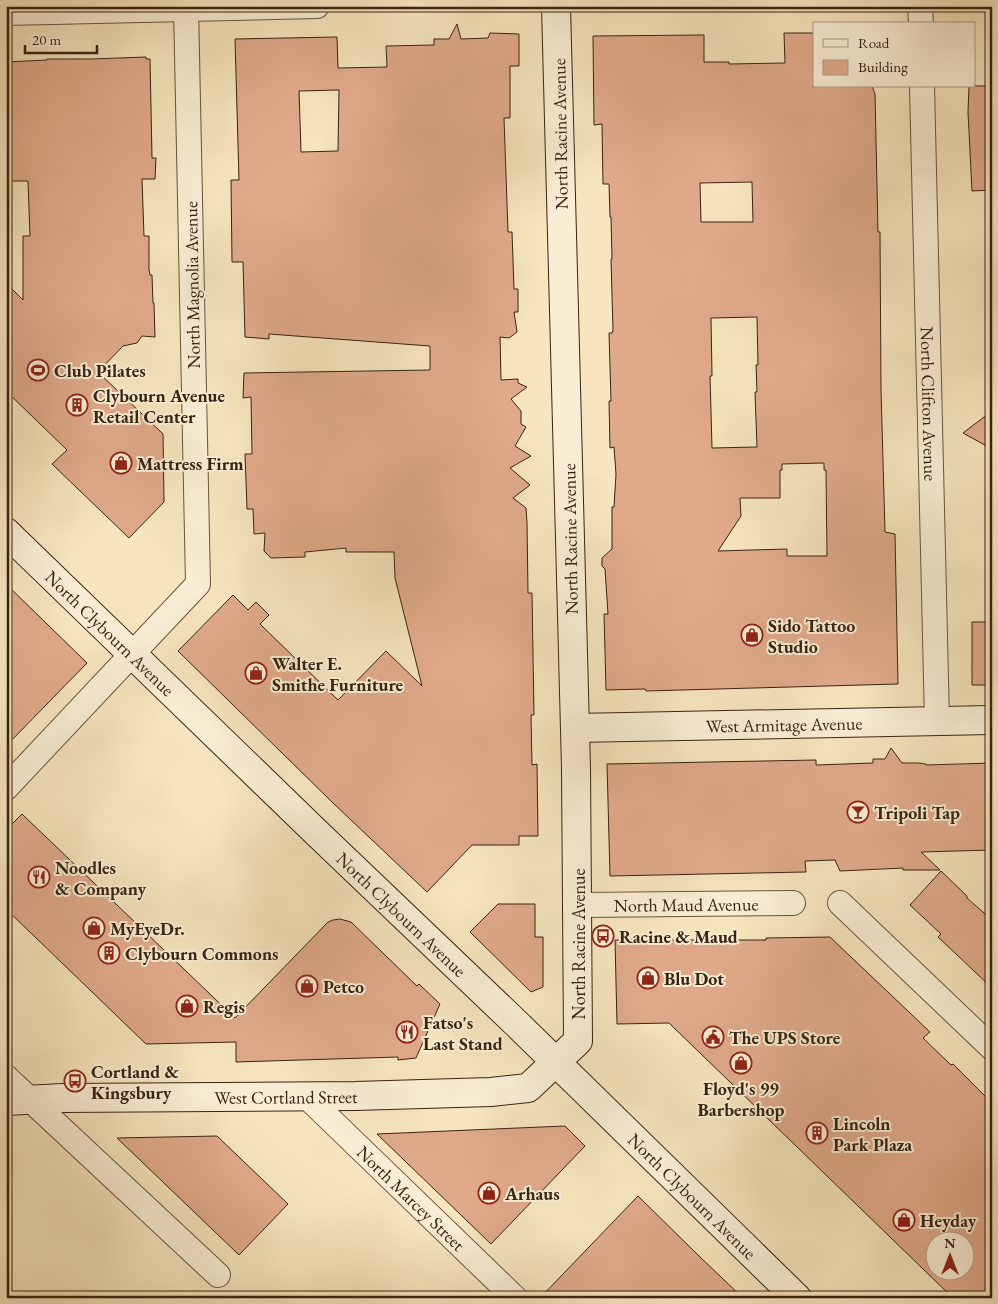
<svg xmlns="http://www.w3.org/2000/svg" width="998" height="1304" font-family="'EB Garamond',serif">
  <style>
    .building { fill: #e0aa8a; stroke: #382311; fill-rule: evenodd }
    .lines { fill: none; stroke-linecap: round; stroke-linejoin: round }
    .street-casing { stroke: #68543c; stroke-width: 26 }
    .secondary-casing { stroke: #382311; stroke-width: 30 }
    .street { stroke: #f9eed5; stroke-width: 24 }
    .secondary { stroke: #f9eed5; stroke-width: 28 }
    .labels { text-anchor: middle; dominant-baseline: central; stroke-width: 4; stroke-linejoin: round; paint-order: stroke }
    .street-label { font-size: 18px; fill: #382311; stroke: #f9eed5 }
    .poi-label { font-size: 18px; font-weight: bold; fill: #382311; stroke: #f9eed5; text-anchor: start }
  </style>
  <rect width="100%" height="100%" fill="#f6e5be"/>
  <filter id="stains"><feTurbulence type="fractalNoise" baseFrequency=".004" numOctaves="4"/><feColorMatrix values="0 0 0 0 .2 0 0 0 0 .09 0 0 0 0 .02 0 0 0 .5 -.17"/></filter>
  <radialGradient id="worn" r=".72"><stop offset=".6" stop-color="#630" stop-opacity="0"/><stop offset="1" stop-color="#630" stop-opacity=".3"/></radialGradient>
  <path class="building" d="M457,24L461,39L488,38L490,33L519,34V66H510V118H504L508,232H512L514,289H518V312H514L517,332L509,338L500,337L501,380L518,379V383L527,387L511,399L521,411V424L526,427L515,446L531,456L510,468L530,485L513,498L526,508L527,523L528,593H532L534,715H531L532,765L537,764L538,836H519V845H472L427,892L333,803L178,651L233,595L248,610L256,602L269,615L260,624L338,700L386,651L422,686L395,578L394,552H346V548L305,552V557L271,558L264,551L265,533L254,534L253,509H247L245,454H252L251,397L243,398L244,373L430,370V346L269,334V339L245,337L243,262H232L231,180H239L235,39L337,37L338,68L387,67L386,46L434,45V39H449ZM339,90L338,151L301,152L299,91Z
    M784,33H814V86H872L875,94L878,232H880L881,390L885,532L895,534L898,684L646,691L645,689L606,690L604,614H608L605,569L602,566V558L612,549V507H614L616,474L614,447L610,448L609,401H611L609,333H612L613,330L611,259H612L611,217H610L609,184H603L602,124L594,125L593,36L704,35V62H729V64L785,63ZM752,182L753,222H701L700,183ZM757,317L758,365H756L757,392H755L757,447L712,448L710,376H712L711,318ZM824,463V470H826L827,556H787V549L718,551L741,516L740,498H780V470H782V464Z
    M146,57V59H150L152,158H156L155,179H142L144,236H149V269L150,275H152L153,303H154L155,337L142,336L137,343L123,346L98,372L163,434L164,502L129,538L52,464L67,450L6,391V283L23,300V236H30L28,181H6V62L47,60V59H91Z
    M969,86H992V190L972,191L968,112Z
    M992,411V449L963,433Z
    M6,584L87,663L6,746Z
    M972,622H992V685H972Z
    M891,748L902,763H918L926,764V765L992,763V850L921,852L940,870H903V868L840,871L835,860L805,861L806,872L610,876L607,764L816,760V765L873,763V759H885Z
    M22,814L235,1018L328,922L333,920L340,919L351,922L417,986L419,984L440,1004L416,1058L398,1060V1057L236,1062V1042L146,1044L6,909V830Z
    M941,871L967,896V898L992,920V988L938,937L941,934L910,905Z
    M498,904H535V937H543V987L531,992L470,932Z
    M830,937L930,1032L923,1038L951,1065L953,1064L992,1103V1298H953L669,1023L617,1024L615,940H766V938ZM936,1242H966V1272H936Z
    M565,1126L585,1146L491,1244L377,1134Z
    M217,1136L288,1204L239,1255L117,1138Z
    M638,1196L699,1256L743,1298H540Z"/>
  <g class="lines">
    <g class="street-casing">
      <g id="street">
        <path d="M920,6L921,24"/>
        <path d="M6,13L317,6"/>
        <path id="s1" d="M922,86L937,721"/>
        <path d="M6,788L198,584L186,6"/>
        <path d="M840,903L992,1048"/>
        <path id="s2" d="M578,905L793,903"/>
        <path d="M6,1077L218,1275"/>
        <path id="s3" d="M307,1097L515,1298"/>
      </g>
    </g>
    <g class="secondary-casing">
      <g id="secondary">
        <path id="s4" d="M6,532L319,835L518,1025L797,1298"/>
        <path id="s5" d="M575,728L992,720"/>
        <path id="s6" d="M6,1101L63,1098L355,1096L491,1092L528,1088L578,1041L576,768L556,6"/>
      </g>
    </g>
    <use href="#street" class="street"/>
    <use href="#secondary" class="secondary"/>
  </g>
  <defs>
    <g id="stadium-ring" transform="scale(1.125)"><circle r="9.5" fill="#f9eed5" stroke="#8f2418" stroke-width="1.5"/><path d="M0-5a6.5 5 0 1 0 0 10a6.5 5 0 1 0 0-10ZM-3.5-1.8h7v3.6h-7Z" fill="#8f2418"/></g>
    <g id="building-ring" transform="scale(1.125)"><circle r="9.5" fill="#f9eed5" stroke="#8f2418" stroke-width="1.5"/><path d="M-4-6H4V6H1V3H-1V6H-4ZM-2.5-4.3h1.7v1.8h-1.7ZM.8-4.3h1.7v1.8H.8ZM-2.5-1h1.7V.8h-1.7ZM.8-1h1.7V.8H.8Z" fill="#8f2418"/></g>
    <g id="shop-ring" transform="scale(1.125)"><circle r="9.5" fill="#f9eed5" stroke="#8f2418" stroke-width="1.5"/><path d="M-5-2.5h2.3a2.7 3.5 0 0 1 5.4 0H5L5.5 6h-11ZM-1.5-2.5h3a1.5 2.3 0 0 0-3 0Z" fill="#8f2418"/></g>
    <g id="bar-ring" transform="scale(1.125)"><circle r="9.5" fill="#f9eed5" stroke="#8f2418" stroke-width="1.5"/><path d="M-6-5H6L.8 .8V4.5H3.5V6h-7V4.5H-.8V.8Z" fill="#8f2418"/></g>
    <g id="restaurant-ring" transform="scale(1.125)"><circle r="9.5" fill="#f9eed5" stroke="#8f2418" stroke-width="1.5"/><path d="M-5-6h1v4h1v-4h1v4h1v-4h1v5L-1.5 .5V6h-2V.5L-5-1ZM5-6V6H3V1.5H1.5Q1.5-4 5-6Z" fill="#8f2418"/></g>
    <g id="bus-ring" transform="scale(1.125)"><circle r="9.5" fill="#f9eed5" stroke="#8f2418" stroke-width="1.5"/><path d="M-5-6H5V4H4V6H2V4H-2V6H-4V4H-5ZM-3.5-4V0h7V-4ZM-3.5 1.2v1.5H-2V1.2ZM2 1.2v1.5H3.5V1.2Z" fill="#8f2418"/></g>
    <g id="civic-ring" transform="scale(1.125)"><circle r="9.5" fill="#f9eed5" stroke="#8f2418" stroke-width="1.5"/><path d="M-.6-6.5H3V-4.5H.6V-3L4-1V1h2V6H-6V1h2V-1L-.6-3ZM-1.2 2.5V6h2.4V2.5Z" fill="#8f2418"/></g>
  </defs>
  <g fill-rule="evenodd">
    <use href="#stadium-ring" x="38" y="370"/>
    <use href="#building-ring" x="77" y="405"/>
    <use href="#shop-ring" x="121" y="463"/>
    <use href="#shop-ring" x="752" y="635"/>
    <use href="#shop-ring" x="256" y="673"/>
    <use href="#bar-ring" x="858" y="812"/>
    <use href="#restaurant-ring" x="39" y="877"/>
    <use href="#shop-ring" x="94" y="928"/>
    <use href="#bus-ring" x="603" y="936"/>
    <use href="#building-ring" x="109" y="953"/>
    <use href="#shop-ring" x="648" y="978"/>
    <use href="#shop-ring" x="307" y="986"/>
    <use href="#shop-ring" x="187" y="1006"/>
    <use href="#restaurant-ring" x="407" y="1032"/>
    <use href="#civic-ring" x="713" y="1037"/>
    <use href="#shop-ring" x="741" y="1063"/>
    <use href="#bus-ring" x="75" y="1081"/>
    <use href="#building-ring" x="817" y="1133"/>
    <use href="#shop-ring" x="489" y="1193"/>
    <use href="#shop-ring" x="904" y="1220"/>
  </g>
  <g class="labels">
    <g class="street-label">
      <text transform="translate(560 134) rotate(-91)">North Racine Avenue</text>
      <text transform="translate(192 285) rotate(-91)">North Magnolia Avenue</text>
      <text stroke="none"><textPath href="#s1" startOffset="318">North Clifton Avenue</textPath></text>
      <text transform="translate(570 539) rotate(-91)">North Racine Avenue</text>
      <text stroke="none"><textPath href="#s4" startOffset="145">North Clybourn Avenue</textPath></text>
      <text stroke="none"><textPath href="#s5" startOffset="209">West Armitage Avenue</textPath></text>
      <text stroke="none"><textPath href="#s2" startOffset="108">North Maud Avenue</textPath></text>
      <text stroke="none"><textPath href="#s4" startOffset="550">North Clybourn Avenue</textPath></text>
      <text transform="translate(578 944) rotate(-90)">North Racine Avenue</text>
      <text stroke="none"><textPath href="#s6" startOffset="280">West Cortland Street</textPath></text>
      <text stroke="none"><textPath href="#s4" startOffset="955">North Clybourn Avenue</textPath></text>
      <text stroke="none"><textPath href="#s3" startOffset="145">North Marcey Street</textPath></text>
    </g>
    <g class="poi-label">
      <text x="54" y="370">Club Pilates</text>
      <text x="93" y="395">Clybourn Avenue<tspan x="93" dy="21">Retail Center</tspan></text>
      <text x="137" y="463">Mattress Firm</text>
      <text x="768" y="625">Sido Tattoo<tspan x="768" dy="21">Studio</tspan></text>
      <text x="272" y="663">Walter E.<tspan x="272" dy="21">Smithe Furniture</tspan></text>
      <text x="874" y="812">Tripoli Tap</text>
      <text x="55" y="867">Noodles<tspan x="55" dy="21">&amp; Company</tspan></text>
      <text x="110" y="928">MyEyeDr.</text>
      <text x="619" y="936">Racine &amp; Maud</text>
      <text x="125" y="953">Clybourn Commons</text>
      <text x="664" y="978">Blu Dot</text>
      <text x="323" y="986">Petco</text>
      <text x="203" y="1006">Regis</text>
      <text x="423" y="1022">Fatso's<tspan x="423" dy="21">Last Stand</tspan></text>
      <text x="729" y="1037">The UPS Store</text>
      <text x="91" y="1071">Cortland &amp;<tspan x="91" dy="21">Kingsbury</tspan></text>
      <text x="741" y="1088" text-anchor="middle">Floyd's 99<tspan x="741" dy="21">Barbershop</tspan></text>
      <text x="833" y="1123">Lincoln<tspan x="833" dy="21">Park Plaza</tspan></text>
      <text x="505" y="1193">Arhaus</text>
      <text x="920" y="1220">Heyday</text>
    </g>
  </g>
  <rect width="998" height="1304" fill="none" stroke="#f6e5be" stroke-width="25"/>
  <rect x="8" y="8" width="983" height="1289" fill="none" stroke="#382311" stroke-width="2.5"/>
  <rect x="12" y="12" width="973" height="1279" fill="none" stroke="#382311"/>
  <rect x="813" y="22" width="162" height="65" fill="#f9eed5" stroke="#ac9d87"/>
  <rect x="823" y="39" width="25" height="8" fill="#f9eed5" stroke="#ac9d87"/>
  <text x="858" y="48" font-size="15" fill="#382311">Road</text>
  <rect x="823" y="60" width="25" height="15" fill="#e0aa8a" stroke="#ac9d87"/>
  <text x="858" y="72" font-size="15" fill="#382311">Building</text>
  <g transform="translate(950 1256)"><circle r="24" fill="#f9eed5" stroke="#ac9d87"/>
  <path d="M0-4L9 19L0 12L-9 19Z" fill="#8f2418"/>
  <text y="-8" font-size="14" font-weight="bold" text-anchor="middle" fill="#382311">N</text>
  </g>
  <path d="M25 45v8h72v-8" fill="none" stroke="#382311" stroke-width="2.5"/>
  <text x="32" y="45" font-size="15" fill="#382311" stroke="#f9eed5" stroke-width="4" paint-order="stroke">20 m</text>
  <rect width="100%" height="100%" filter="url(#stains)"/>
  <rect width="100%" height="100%" fill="url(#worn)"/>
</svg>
